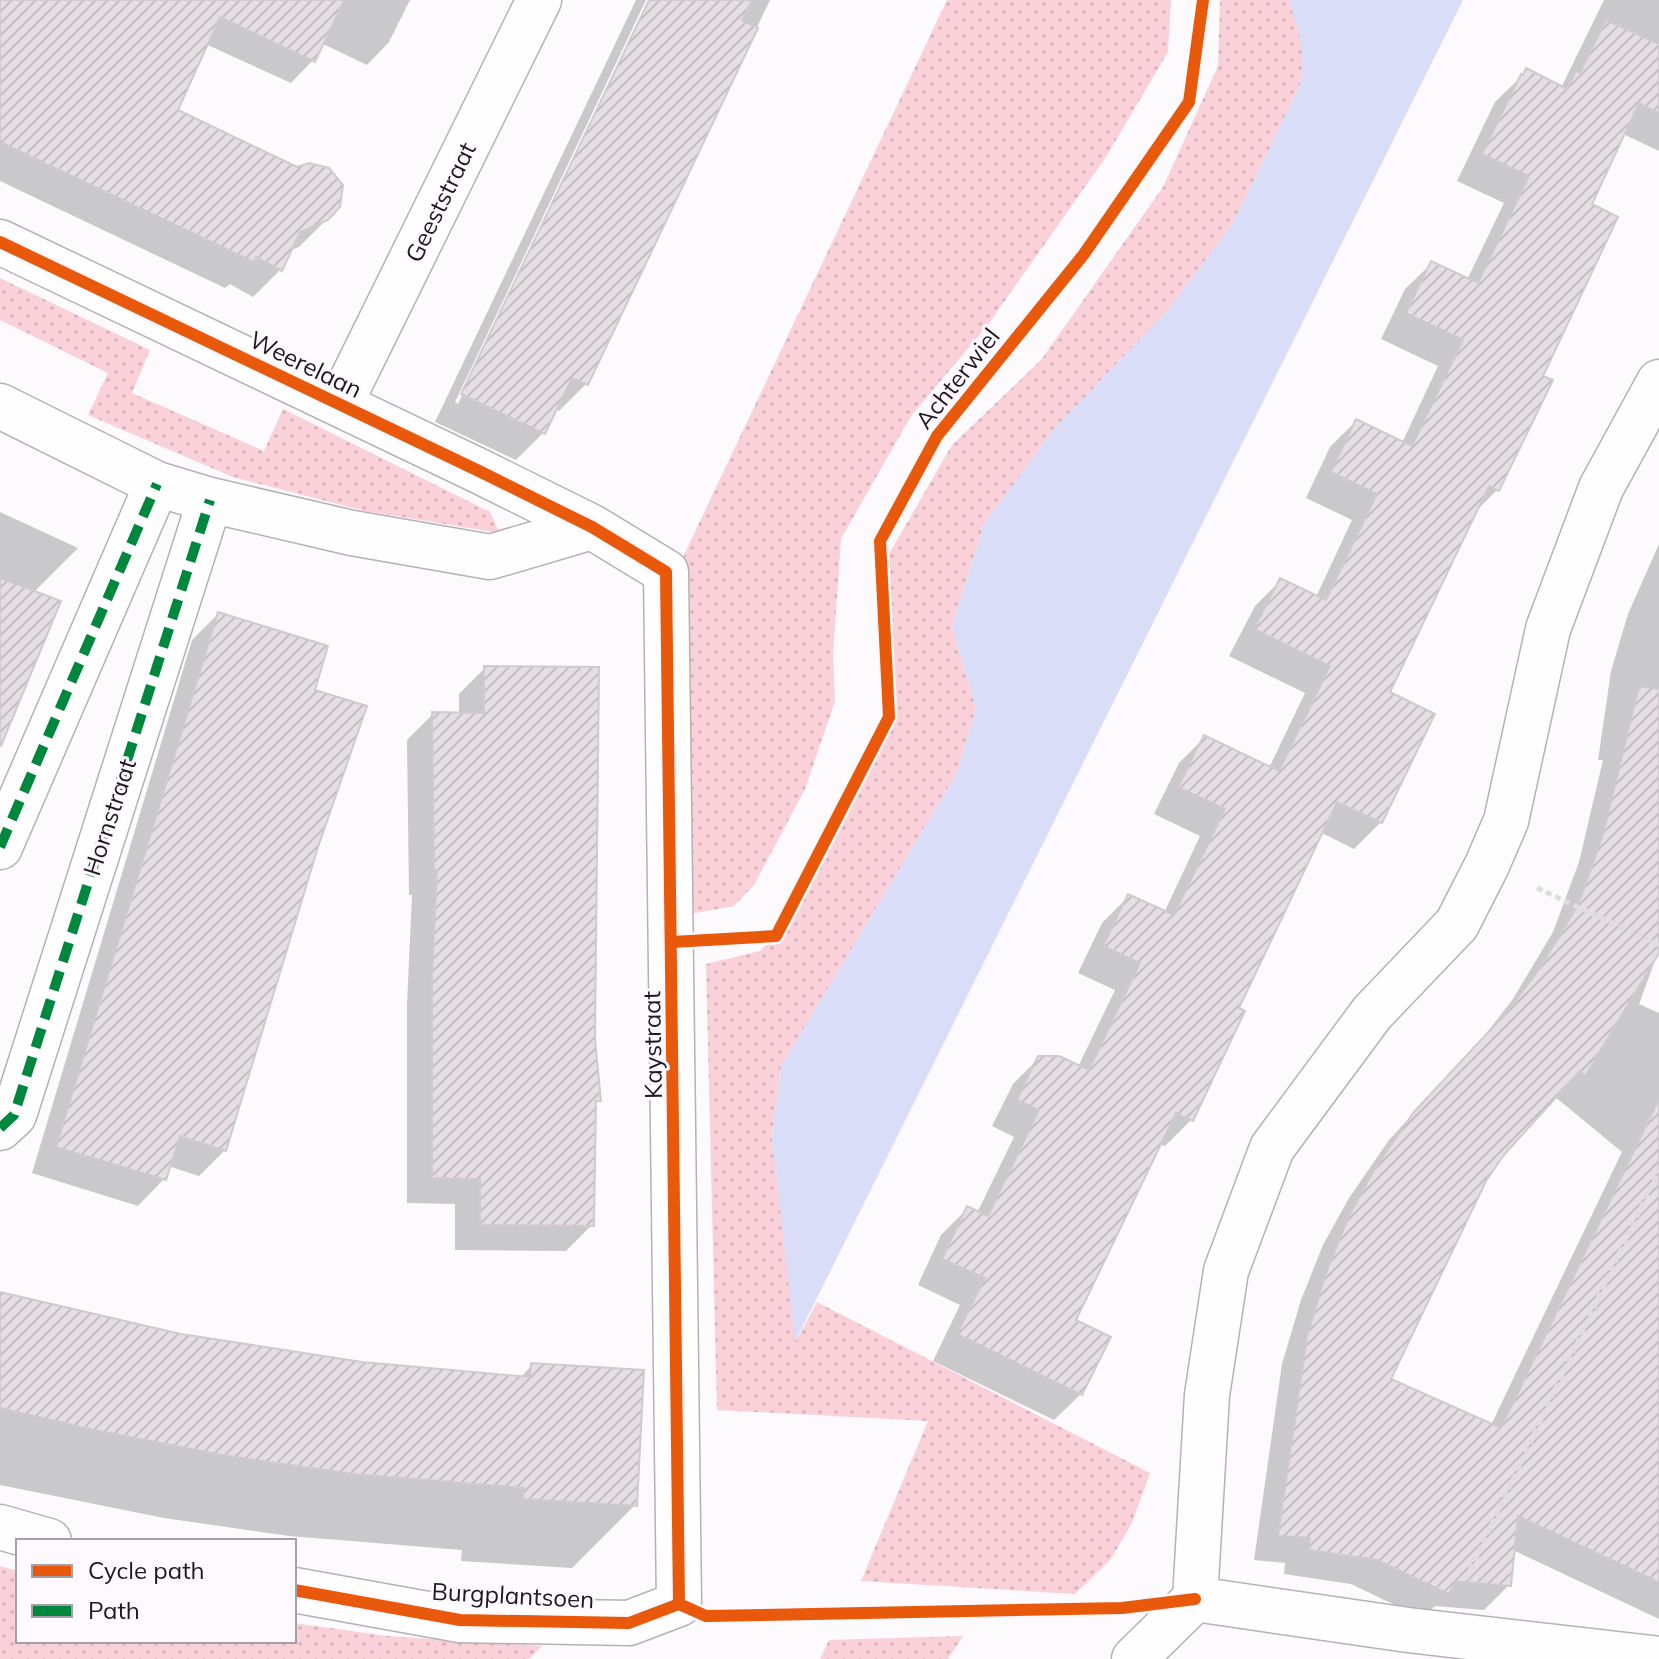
<svg xmlns="http://www.w3.org/2000/svg" width="1659" height="1659" font-family="Mulish,sans-serif">
  <style>
    .grass { fill: url(#grass-dots) }
    .water { fill: #daddf7 }
    .shadow { fill: #0003; fill-rule: evenodd }
    .building { fill: url(#building-hatch); stroke: #d0cace; stroke-width: 2 }
    .lines { fill: none; stroke-linecap: round; stroke-linejoin: round }
    .minor-casing { stroke: #b6b1b7; stroke-width: 47 }
    .path { stroke: #dddcde; stroke-width: 5; stroke-dasharray: 6 4; stroke-linecap: butt }
    .minor { stroke: #fffeff; stroke-width: 44 }
    .quiet { stroke: #00873e; stroke-width: 10; stroke-dasharray: 20 10; stroke-linecap: butt }
    .cycleway-casing { stroke: #fdf9fe; stroke-width: 17 }
    .cycleway { stroke: #e8590c; stroke-width: 12 }
    .labels { text-anchor: middle; dominant-baseline: central; stroke-width: 6; stroke-linejoin: round; paint-order: stroke }
    .street-label { font-size: 24px; fill: #1f1820; stroke: #fdf9fe }
  </style>
  <defs>
    <pattern id="grass-dots" width="8" height="8" patternUnits="userSpaceOnUse" patternTransform="scale(2)"><rect width="8" height="8" fill="#fad0d9"/><path d="M2 2h.1M6 6h.1" fill="none" stroke="#d6b2ba" stroke-width="1.8" stroke-linecap="round"/></pattern>
    <pattern id="building-hatch" width="6" height="6" patternUnits="userSpaceOnUse" patternTransform="scale(2)"><rect width="6" height="6" fill="#e5dee3"/><path d="M-1 1l2-2M0 6l6-6M5 7l2-2" fill="none" stroke="#c4bec2"/></pattern>
  </defs>
  <rect width="100%" height="100%" fill="#fcfafd"/>
  <path class="grass" d="M947,0H1171L1168,52L1106,157L987,326L911,416L841,539L833,654L835,701L805,789L754,885L734,906L679,916L684,555Z
    M1220,0H1289C1299,34 1307,49 1300,85L1233,223L1166,312L1053,430L984,524L952,626L976,708L957,773L781,1066L772,1136L796,1341L817,1302L1150,1473L1132,1523L1111,1559L1075,1594L861,1581L928,1421L717,1410L706,964L760,951L795,914L851,809L886,709L882,654L889,554L952,445L1041,360L1163,187L1218,66Z
    M0,278L150,350L132,393L264,451L283,409L490,512L500,533L365,511L233,477L88,415L108,373L0,320Z
    M0,1566L18,1571V1641H294V1623L387,1636L542,1646L529,1659H0Z
    M963,1636L948,1659H820L829,1640Z"/>
  <path class="water" d="M1289,0H1463L795,1342L772,1136L781,1066L957,773L976,708L952,626L984,524L1053,430L1166,312L1233,223L1300,85C1307,51 1298,32 1289,0Z"/>
  <path class="shadow" d="M109,0H410L389,42L367,65L321,43L313,60L291,83Z
    M636,0H646L455,402L458,404L651,0H770L586,384L559,411L555,409L543,433L516,460L435,422Z
    M1604,0H1659V151L1623,134L1589,205L1540,377L1498,489L1474,513L1388,693L1381,822L1354,849L1320,832L1236,1009L1191,1120L1165,1146L1159,1144L1074,1321L1081,1394L1054,1420L933,1361L960,1305L918,1285L941,1235L967,1209L977,1213L1014,1137L992,1126L1013,1084L1039,1058L1078,1067L1115,990L1078,973L1102,923L1129,896L1164,913L1200,836L1154,814L1179,763L1205,737L1269,768L1305,693L1229,656L1255,606L1281,580L1316,597L1352,520L1306,498L1330,447L1356,421L1402,443L1438,366L1381,339L1405,289L1432,263L1467,280L1504,203L1457,181L1495,102L1527,71L1561,88Z
    M0,28L327,219L299,247L289,251L281,269L253,297L230,284L225,288L0,181Z
    M0,512L78,548L33,593L0,745Z
    M1659,544V950L1639,1004L1659,1013V1619L1513,1550L1509,1585L1484,1610L1435,1606L1422,1618L1351,1584L1284,1574L1285,1563L1254,1560L1282,1364L1301,1300L1323,1245L1349,1198L1389,1140L1482,1039L1513,999L1553,932L1579,862L1603,760H1598L1611,671L1628,614ZM1554,1096L1622,1152L1491,1425L1389,1380L1484,1180L1501,1154Z
    M218,614L312,691L316,847L225,1150L199,1176L168,1166L164,1179L138,1206L32,1173L192,640Z
    M485,668L599,1100L594,1105L592,1225L566,1251L455,1250V1204L407,1203V1004L412,895H409L407,740L433,714H459V694Z
    M0,1294L240,1347L362,1364L520,1378L532,1365L635,1505L572,1568L461,1561L462,1550L289,1536L164,1518L0,1485Z"/>
  <path class="building" d="M0,0H344L315,62L220,17L178,110L297,167L309,163L329,168L343,185L340,207L328,220L300,232L282,271L256,257L254,262L0,142Z
    M649,0H752L742,20L758,28L588,385L572,378L545,434L461,394Z
    M1606,20L1659,44V113L1639,103L1592,204L1618,217L1543,376L1553,380L1499,491L1489,486L1390,692L1435,714L1382,823L1337,802L1239,1008L1245,1011L1193,1121L1176,1113L1076,1320L1111,1337L1082,1395L957,1334L985,1278L942,1259L967,1206L988,1216L1039,1110L1017,1100L1038,1056H1059L1089,1070L1140,963L1103,946L1128,894L1174,915L1225,809L1178,787L1204,735L1279,771L1330,666L1254,629L1280,578L1326,600L1377,494L1331,472L1356,419L1412,446L1463,340L1406,313L1431,261L1478,283L1529,176L1482,154L1521,74L1523,75L1526,68L1567,89L1576,71L1580,73Z
    M0,578L61,601L1,746H0Z
    M218,612L328,646L315,690L367,706L318,847L226,1151L180,1136L166,1180L56,1147Z
    M484,666L599,667L595,1039L601,1101H596L594,1226L480,1225V1179L432,1178V976L437,870H434L432,712L484,713Z
    M1639,686L1659,689V953L1585,1076L1580,1071L1503,1156L1486,1181L1391,1379L1501,1428L1659,1099V1582L1518,1516L1511,1586L1455,1581L1449,1594L1377,1560L1309,1550L1310,1538L1278,1536L1307,1337L1326,1273L1348,1218L1374,1170L1414,1112L1507,1012L1538,971L1578,905L1603,835Z
    M0,1292L181,1334L362,1362L530,1377L531,1363L644,1370L637,1506L523,1499L524,1488L353,1474L228,1456L94,1430L0,1408Z"/>
  <g class="lines">
    <g class="minor-casing">
      <path id="minor" d="M0,242L479,471L592,527L666,572L679,1604L629,1623L460,1620L294,1590
        M340,404L539,0
        M0,406L157,484L210,500L352,533L490,557L592,527
        M0,847L157,484
        M0,1128L14,1115L210,500
        M0,1527L49,1541
        M1195,1599L1408,1630L1659,1659
        M1134,1659L1195,1599L1207,1395L1226,1271L1272,1148L1372,1013L1457,924L1487,865L1506,821L1548,629L1601,488L1659,382"/>
    </g>
    <path class="path" d="M1537,888L1659,945
      M1466,1579L1659,1169"/>
    <use href="#minor" class="minor"/>
    <path class="quiet" d="M0,847L157,484
      M0,1128L14,1115L210,500"/>
    <g class="cycleway-casing">
      <path id="cycleway" d="M0,242L479,471L592,527L666,572L679,1604
        M672,942L776,936L889,717L880,541L937,436L1084,254L1189,102L1203,0
        M294,1590L460,1620L629,1623L679,1604
        M679,1604L706,1616L1122,1608L1195,1599"/>
    </g>
    <use href="#cycleway" class="cycleway"/>
  </g>
  <g class="labels">
    <g class="street-label">
      <text transform="translate(440 202) rotate(-64)">Geeststraat</text>
      <text transform="translate(306 364) rotate(26)">Weerelaan</text>
      <text transform="translate(957 378) rotate(-52)">Achterwiel</text>
      <text transform="translate(109 817) rotate(-72)">Hornstraat</text>
      <text transform="translate(652 1045) rotate(-91)">Kaystraat</text>
      <text transform="translate(513 1595) rotate(3)">Burgplantsoen</text>
    </g>
  </g>
  <rect x="16" y="1539" width="280" height="104" fill="#fdf9fe" stroke="#a49fa5" stroke-width="2"/>
  <rect x="32" y="1565" width="40" height="12" fill="#e8590c" stroke="#a49fa5" stroke-width="2"/>
  <text x="88" y="1579" font-size="24" fill="#1f1820">Cycle path</text>
  <rect x="32" y="1605" width="40" height="12" fill="#00873e" stroke="#a49fa5" stroke-width="2"/>
  <text x="88" y="1619" font-size="24" fill="#1f1820">Path</text>
</svg>
